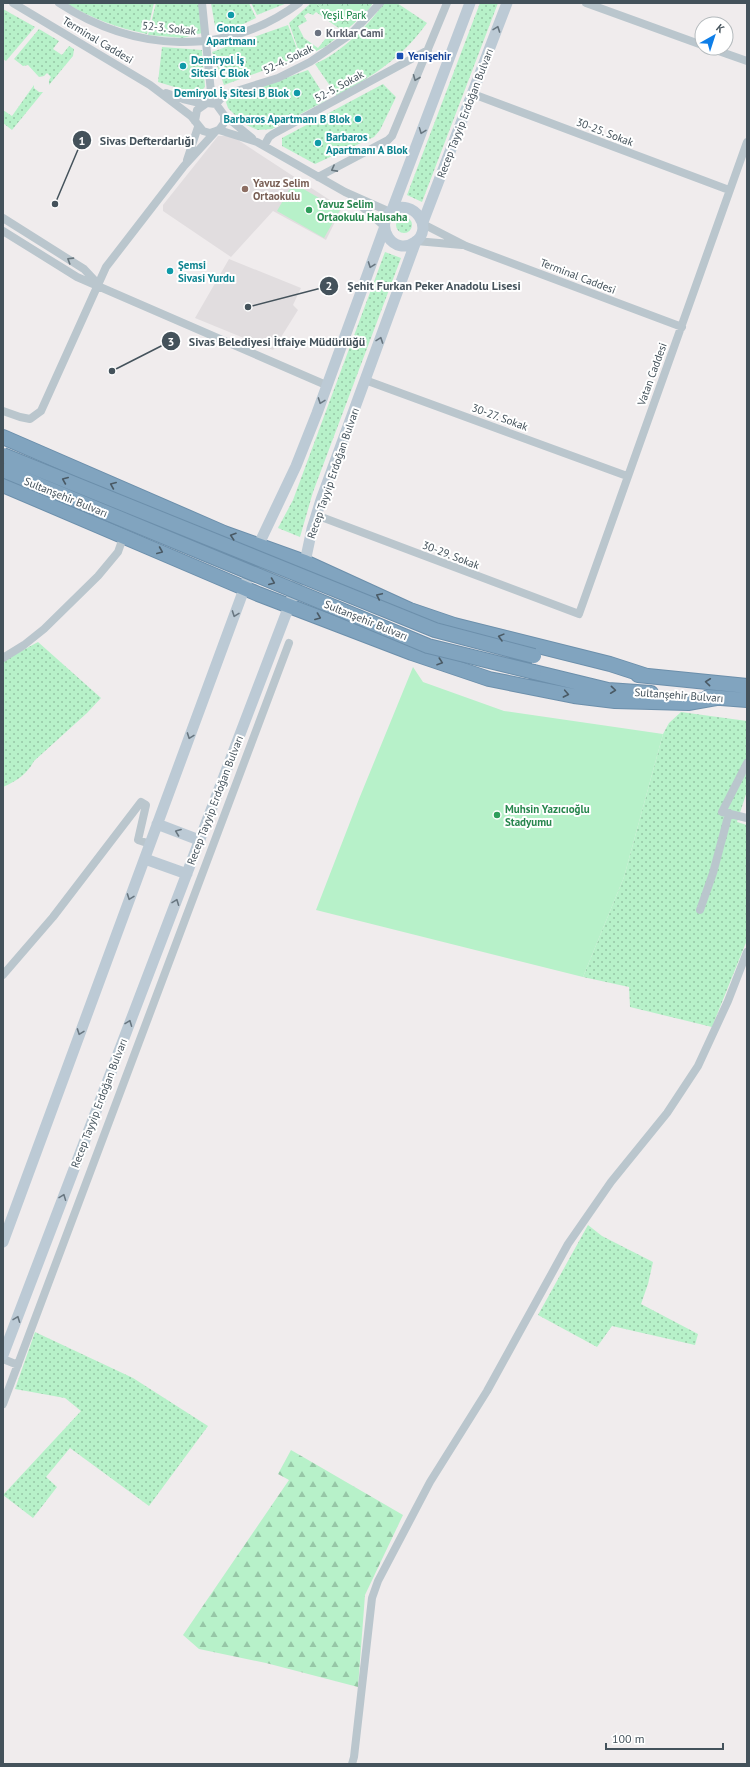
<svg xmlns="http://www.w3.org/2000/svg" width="750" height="1767" font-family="'PT Sans',sans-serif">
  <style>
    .education { fill: #e1dddf }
    .grass { fill: url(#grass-dots) }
    .forest { fill: url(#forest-firs) }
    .park { fill: url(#park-crowns) }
    .pitch { fill: #b7f1c9 }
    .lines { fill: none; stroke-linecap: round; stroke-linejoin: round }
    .highway-casing { stroke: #6c8fab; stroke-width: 16 }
    .street { stroke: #bac6cd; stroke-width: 8 }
    .secondary { stroke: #bccad5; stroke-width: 11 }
    .highway { stroke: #81a4bf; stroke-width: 14 }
    .highway-bridge-casing { stroke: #6c8fab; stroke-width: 16; stroke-linecap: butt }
    .highway-bridge { stroke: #81a4bf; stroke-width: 14 }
    .oneway { stroke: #687680 }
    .oneway2 { stroke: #67757d }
    .oneway3 { stroke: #4a5a65 }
    .culture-dot { fill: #0f9aa8; stroke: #fff; stroke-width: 1.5 }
    .worship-dot { fill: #6b7280; stroke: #fff; stroke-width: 1.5 }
    .transit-dot { fill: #1a4fb4; stroke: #fff; stroke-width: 1.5 }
    .education-dot { fill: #8d6e63; stroke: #fff; stroke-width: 1.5 }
    .leisure-dot { fill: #2e9e5b; stroke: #fff; stroke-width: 1.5 }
    .labels { text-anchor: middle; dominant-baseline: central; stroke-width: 4; stroke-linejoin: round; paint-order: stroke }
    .park-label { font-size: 11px; fill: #118040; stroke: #fff }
    .street-label { font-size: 11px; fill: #44525b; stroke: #fff }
    .culture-label { font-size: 11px; font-weight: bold; fill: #0d838f; stroke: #fff; text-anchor: start }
    .worship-label { font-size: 11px; font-weight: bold; fill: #5b616d; stroke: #fff; text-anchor: start }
    .transit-label { font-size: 11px; font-weight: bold; fill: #164399; stroke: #fff; text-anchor: start }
    .education-label { font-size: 11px; font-weight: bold; fill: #785e54; stroke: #fff; text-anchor: start }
    .leisure-label { font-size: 11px; font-weight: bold; fill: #27864d; stroke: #fff; text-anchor: start }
    .leader { fill: none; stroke: #44525b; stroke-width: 1.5 }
    .callout-dot { fill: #44525b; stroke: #fff; stroke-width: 1.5 }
    .mark-label { font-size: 12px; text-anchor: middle; font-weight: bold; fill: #fff }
    .callout-label { font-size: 12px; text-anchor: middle; font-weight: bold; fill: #44525b; stroke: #fff; stroke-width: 4; stroke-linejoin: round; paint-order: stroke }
  </style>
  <defs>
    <pattern id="grass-dots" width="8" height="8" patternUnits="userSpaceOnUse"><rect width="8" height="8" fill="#b7f1c9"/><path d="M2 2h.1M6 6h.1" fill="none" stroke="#96c6a6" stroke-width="1.8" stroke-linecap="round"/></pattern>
    <pattern id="forest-firs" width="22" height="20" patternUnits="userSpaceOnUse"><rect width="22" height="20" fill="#b7f1c9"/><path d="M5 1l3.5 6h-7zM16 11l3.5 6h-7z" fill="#96c6a6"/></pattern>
    <pattern id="park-crowns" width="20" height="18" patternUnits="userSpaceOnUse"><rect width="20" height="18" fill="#b7f1c9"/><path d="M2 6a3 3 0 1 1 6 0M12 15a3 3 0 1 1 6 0" fill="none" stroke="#96c6a6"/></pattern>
  </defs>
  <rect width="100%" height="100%" fill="#f0eced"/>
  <path class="education" d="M218,136H232L342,208L326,240L273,211L231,257L163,211V205Z
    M229,259L301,288L293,305L298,310L273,350L195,318Z"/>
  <path class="grass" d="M66,3H154L147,34C118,28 92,19 66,3Z
    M156,3H199L202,33L183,38L148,35Z
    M211,3H249L256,18L239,26L216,32Z
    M251,3H287L257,15Z
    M311,3H316L344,32L316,12L313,15L308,13L304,16L307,21L298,26L304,38L318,48L330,33L335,39L325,47L301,58L289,23Z
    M384,3H397L427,23C402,58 374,75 337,96L315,64C342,52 367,27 384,3Z
    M480,3H498L422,202L407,195Z
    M3,9L35,27L6,61L3,59Z
    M288,25L300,57L224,85L212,52Z
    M39,29L59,41L53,49L62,55L69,46L74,49L73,56L49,85V80L51,77L47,73L44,76L39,77L28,65L23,66L14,59Z
    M162,47L202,50L205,87L198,94L158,82Z
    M308,70L327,100L272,129L258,130L244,124L228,108L226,102L229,98Z
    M383,84L396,97L380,130L374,137L315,164L282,146V138Z
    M34,85V88L39,92H43L12,130L3,123V110L12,116Z
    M396 225a8 8 0 1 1 16 0a8 8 0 1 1-16 0Z
    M385,252L401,258L313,492L300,537L278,528L293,500Z
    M38,642L101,698L87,713L34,761C27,774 17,781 3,787V661Z
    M681,712L747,721V791L737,822L747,825V940L712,1027L630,1007L629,987L583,977L624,877L663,734L669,723Z
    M588,1225L602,1236L653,1262L648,1284L641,1304L698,1334L695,1345L612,1326L597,1347L538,1315Z
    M35,1332L133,1378L208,1426L149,1506L70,1448L46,1477L57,1487L33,1518L3,1495L81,1411L65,1398L15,1389Z"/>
  <path class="forest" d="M291,1450L403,1515L365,1595L358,1687L266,1663L199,1649L183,1635L289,1480L278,1474Z"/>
  <path class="park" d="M316,3H373L367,12L344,32Z"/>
  <path class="pitch" d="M293,183L340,210L324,238L277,211Z
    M413,667L423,682L504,711L663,734L624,877L583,977L316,910L359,799Z"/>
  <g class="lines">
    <g class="highway-casing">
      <path id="highway" d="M3,437L224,533L305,562L410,610L454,625L610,664L647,676
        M3,485L258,594L412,653L489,679L574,696L615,701L688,703L716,698
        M534,672L608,690L651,693
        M638,675L747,686
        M708,697L747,700"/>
    </g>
    <path class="street" d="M13,3L150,85L191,116L203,131L210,133L219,130L224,123V115L216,104L207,103L197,110L195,121
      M59,3C134,52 225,58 299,3
      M202,3L211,92L210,103
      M586,3L702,45
      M710,48L747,61
      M166,93L183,99L204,104
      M473,94L729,190
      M216,104L224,95L278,78L310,62L351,34L380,3
      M224,115L252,138
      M219,130L257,142L345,192L390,212
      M264,146L269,137L273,134L428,50
      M187,160L198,127
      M318,177L388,140L392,136L447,3
      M352,198L384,226
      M3,218L84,269L99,285
      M423,224L466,246L682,327
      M3,231L77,277L326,385
      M416,241L462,245
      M365,380L627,476
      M3,411L20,417L30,419L41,411L106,267L184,166L216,131
      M316,515L579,614L747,142
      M3,658L24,645L44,629L98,576L118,552L124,535
      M747,763L722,812L747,818
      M700,910L713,873L729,813
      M3,975L53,917L141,802L146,805L138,840L150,844
      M3,1359L18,1365
      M3,1404L289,643
      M352,1764L354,1757L372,1598L378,1581L430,1482L487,1391L568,1244L611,1182L667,1113L698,1066L728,1001L747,952"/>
    <path class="secondary" d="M392,210C413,198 435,228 415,242C394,257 373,226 392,210L470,3
      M423,222L507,3
      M157,824L199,840
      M145,859L187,874
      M3,1242L243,592L259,544L296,466L317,413L384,229
      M3,1355L289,606L305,562L312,529L321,500L416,241"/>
    <use href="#highway" class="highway"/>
    <g class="highway-bridge-casing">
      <path id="highway-bridge" d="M3,455L435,630L534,656
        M3,470L428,646L534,672"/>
    </g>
    <use href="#highway-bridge" class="highway-bridge"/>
  </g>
  <defs><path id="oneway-chevron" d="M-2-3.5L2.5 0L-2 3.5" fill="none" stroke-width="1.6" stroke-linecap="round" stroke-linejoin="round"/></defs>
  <g class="oneway">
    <use href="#oneway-chevron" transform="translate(497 29) rotate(-70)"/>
    <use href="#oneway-chevron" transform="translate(422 131) rotate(111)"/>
    <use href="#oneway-chevron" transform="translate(371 265) rotate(110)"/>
    <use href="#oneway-chevron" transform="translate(380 340) rotate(-70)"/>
    <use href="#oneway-chevron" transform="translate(321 401) rotate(110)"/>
    <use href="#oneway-chevron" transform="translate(235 614) rotate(110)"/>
    <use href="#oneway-chevron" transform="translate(190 736) rotate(110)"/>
    <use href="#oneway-chevron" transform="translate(178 832) rotate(-159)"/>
    <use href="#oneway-chevron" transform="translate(130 897) rotate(110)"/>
    <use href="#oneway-chevron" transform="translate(176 902) rotate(-69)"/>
    <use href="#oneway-chevron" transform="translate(129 1023) rotate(-69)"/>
    <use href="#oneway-chevron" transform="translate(80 1032) rotate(110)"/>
    <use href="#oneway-chevron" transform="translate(63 1197) rotate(-69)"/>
    <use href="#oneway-chevron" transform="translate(17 1319) rotate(-69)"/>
  </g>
  <g class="oneway2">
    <use href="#oneway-chevron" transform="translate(416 78) rotate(112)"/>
    <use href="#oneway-chevron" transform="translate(334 169) rotate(152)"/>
    <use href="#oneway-chevron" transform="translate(70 260) rotate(-148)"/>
  </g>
  <g class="oneway3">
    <use href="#oneway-chevron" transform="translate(65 480) rotate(-157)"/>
    <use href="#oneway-chevron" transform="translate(113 485) rotate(-157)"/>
    <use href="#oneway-chevron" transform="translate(233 536) rotate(-162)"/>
    <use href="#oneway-chevron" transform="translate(160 551) rotate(23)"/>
    <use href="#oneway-chevron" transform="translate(272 582) rotate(22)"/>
    <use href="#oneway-chevron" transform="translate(379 596) rotate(-155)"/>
    <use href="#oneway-chevron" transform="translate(318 617) rotate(21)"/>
    <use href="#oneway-chevron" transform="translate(501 637) rotate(-165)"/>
    <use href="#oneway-chevron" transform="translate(440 662) rotate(19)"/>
    <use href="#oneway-chevron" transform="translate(708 682) rotate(-174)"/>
    <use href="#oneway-chevron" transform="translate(613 690) rotate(6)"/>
    <use href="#oneway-chevron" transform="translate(566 694) rotate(11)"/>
  </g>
  <g class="culture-dot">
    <circle cx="231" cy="15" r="4"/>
    <circle cx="183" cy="66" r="4"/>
    <circle cx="297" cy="93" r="4"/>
    <circle cx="358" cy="119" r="4"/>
    <circle cx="318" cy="143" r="4"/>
    <circle cx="170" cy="271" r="4"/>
  </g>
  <circle class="worship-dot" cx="318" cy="33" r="4"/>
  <rect class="transit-dot" x="396" y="52" width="8" height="8" rx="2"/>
  <circle class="education-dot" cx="245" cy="189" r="4"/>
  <g class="leisure-dot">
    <circle cx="309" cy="210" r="4"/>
    <circle cx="497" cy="815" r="4"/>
  </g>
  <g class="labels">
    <g class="park-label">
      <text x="344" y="15">Yeşil Park</text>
    </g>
    <g class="street-label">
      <text transform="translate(169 28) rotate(6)">52-3. Sokak</text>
      <text transform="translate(98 40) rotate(31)">Terminal Caddesi</text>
      <text transform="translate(288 59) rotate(-26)">52-4. Sokak</text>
      <text transform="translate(339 86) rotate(-29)">52-5. Sokak</text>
      <text transform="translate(465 113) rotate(-69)">Recep Tayyip Erdoğan Bulvarı</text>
      <text transform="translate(605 132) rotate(21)">30-25. Sokak</text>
      <text transform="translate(578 276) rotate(21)">Terminal Caddesi</text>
      <text transform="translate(652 374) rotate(-70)">Vatan Caddesi</text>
      <text transform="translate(500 417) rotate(20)">30-27. Sokak</text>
      <text transform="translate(333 473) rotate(-71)">Recep Tayyip Erdoğan Bulvarı</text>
      <text transform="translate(66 497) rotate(22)">Sultanşehir Bulvarı</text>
      <text transform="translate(451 555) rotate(21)">30-29. Sokak</text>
      <text transform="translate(366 620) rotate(22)">Sultanşehir Bulvarı</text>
      <text transform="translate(679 695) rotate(4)">Sultanşehir Bulvarı</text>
      <text transform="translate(215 800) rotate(-69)">Recep Tayyip Erdoğan Bulvarı</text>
      <text transform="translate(99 1103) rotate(-69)">Recep Tayyip Erdoğan Bulvarı</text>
    </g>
    <g class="culture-label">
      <text x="231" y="28" text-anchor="middle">Gonca<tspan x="231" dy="13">Apartmanı</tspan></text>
      <text x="191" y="60">Demiryol İş<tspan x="191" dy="13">Sitesi C Blok</tspan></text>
      <text x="289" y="93" text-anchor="end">Demiryol İş Sitesi B Blok</text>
      <text x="350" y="119" text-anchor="end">Barbaros Apartmanı B Blok</text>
      <text x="326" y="137">Barbaros<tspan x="326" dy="13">Apartmanı A Blok</tspan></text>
      <text x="178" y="265">Şemsi<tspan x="178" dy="13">Sivasi Yurdu</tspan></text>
    </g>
    <g class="worship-label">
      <text x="326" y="33">Kırklar Cami</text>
    </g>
    <g class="transit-label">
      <text x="408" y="56">Yenişehir</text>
    </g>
    <g class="education-label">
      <text x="253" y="183">Yavuz Selim<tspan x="253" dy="13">Ortaokulu</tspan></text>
    </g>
    <g class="leisure-label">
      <text x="317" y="204">Yavuz Selim<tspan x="317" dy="13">Ortaokulu Halısaha</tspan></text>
      <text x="505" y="809">Muhsin Yazıcıoğlu<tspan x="505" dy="13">Stadyumu</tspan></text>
    </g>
  </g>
  <path class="leader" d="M55 204L82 140M248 307L329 286M112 371L171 341"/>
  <g class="callout-dot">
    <circle cx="55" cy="204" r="4"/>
    <circle cx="248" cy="307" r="4"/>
    <circle cx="112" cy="371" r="4"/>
    <circle cx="82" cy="140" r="10"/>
    <circle cx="329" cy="286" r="10"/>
    <circle cx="171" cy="341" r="10"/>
  </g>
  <g class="mark-label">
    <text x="82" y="145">1</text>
    <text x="329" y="290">2</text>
    <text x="171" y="346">3</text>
  </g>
  <g class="callout-label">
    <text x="147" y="145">Sivas Defterdarlığı</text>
    <text x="434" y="290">Şehit Furkan Peker Anadolu Lisesi</text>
    <text x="277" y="346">Sivas Belediyesi İtfaiye Müdürlüğü</text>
  </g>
  <rect width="750" height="1767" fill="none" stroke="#44525b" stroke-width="8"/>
  <g transform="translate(714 36) rotate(39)"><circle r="19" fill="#ffffff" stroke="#b4babd"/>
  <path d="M0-3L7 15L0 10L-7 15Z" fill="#0e7ee8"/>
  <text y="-6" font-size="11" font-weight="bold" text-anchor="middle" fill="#44525b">K</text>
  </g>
  <path d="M606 1743v6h117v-6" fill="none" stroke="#44525b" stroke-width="2"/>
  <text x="612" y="1743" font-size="12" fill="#44525b" stroke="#ffffff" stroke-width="3" paint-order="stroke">100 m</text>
</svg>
